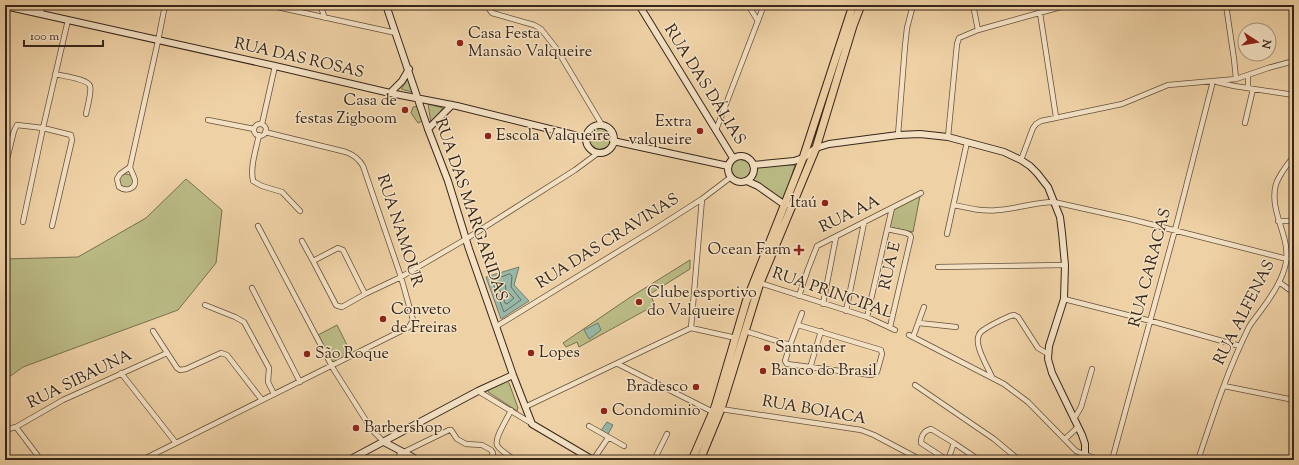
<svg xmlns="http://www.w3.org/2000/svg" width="1299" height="465" font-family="'Sorts Mill Goudy',serif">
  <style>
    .green { fill: #bbbb85; stroke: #787050 }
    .water { fill: #99b7a7; stroke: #717d6f }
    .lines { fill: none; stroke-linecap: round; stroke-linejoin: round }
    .shore { stroke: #686e60; stroke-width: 1 }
    .street-casing { stroke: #64513d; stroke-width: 6 }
    .secondary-casing { stroke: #36261a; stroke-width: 8 }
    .primary-casing { stroke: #36261a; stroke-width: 9 }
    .street { stroke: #f4e1c4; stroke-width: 4.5 }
    .secondary { stroke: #f4e1c4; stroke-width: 6 }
    .primary { stroke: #eed1a5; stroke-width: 7 }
    .poi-dot { fill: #8f2418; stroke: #f4e1c4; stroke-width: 1.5 }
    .labels { text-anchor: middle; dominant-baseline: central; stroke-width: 3; stroke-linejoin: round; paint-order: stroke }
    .poi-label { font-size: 16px; fill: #36261a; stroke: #f4e1c4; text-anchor: start }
    .street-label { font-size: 16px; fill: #36261a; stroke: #f4e1c4 }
  </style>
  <rect width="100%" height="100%" fill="#eed1a5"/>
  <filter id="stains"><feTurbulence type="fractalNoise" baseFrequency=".005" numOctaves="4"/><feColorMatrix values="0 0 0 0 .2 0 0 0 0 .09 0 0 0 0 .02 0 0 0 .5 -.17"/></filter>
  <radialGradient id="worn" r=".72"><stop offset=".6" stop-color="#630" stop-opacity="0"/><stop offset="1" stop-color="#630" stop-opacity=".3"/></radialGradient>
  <path class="green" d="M408,79L412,92L401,89Z
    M428,104L443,108L431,123Z
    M421,106L425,120L418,123L411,113L413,107Z
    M600,126C611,131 615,136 609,147L597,150L589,143L587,137C590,130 592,127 600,126Z
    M738,159L747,161L750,165H795L784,200L756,182L741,179L733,176C730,169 732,163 738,159Z
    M119 181a7 7 0 1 1 14 0a7 7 0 1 1-14 0Z
    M186,179L222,210L216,263L178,310L23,367L5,380V259L78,257L146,218Z
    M920,196L913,232L889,227L893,210Z
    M690,260V269L650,294L655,305L579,347L577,342L566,347L563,343L629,298Z
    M337,325L352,355L329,365L326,360L331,361L318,335Z
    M507,381L509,383L518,408L517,411L488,392V389L502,382Z"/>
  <path class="water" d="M519,267L514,285L529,301L501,319L486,277Z
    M598,323L601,330L589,339L584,330Z
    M607,422L613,425L607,436L600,432Z"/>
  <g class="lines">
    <path class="shore" d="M510,274L512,276L511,287L521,300L504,312L492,281Z
      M503,282L505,283L506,290L514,298L507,304L505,303L498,285L499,283Z"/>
    <g class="street-casing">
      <path id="street" d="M268,5L396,33
        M320,5L325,18
        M486,5L492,13L534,25L541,29L556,48L602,125
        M748,5L758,21
        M973,5L978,30
        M1226,5L1234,59L1236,79
        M1294,5V7
        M1040,13L1056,117
        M55,74C63,76 88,79 90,86C92,92 87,108 86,114
        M1248,75V88
        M1217,82L1234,86L1294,95
        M208,120L254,129
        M1245,123L1253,89
        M262,124L275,66
        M254 130a6 6 0 1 1 12 0a6 6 0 1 1-12 0Z
        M716,130L764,5
        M259,135C256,150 250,166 253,181L262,186L282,192L300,211
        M898,135L905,46L907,28L913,5
        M948,137L957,44L959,38L978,30L1068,5
        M1021,160L1033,128L1036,124L1041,121L1122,104L1168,85L1236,79L1268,68L1294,61
        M5,167L14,131L17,125L43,128L71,135L72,140L52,226
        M130,167L158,41L165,5
        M130,167C131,171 134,176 135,180C136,189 126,192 119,187L117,179L120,174Z
        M954,205C968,208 983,212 998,210C1017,209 1035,202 1054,202L1130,219L1287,259
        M1278,221H1294
        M23,222L43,128L68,20
        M258,226L334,370L372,430L384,442
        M887,229L906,233L910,235L911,237L890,327
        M947,234L967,142
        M302,241L313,261L336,305L338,306L342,307L365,294L401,277L466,239L575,170L598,153
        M313,261L338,248L343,250L365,294
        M938,267L1065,265
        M1279,282L1294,293
        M760,283L867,317L895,330
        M252,288L300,382
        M799,296L808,269L817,246L921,193
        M1064,299L1151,321L1240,346
        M823,304L836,237
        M205,305L235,317L244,322L269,368L268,382L274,394
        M846,311L864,223
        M867,317L892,208
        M919,323L956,327
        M798,325L881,350L882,354L877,372L871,375L787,364L785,361L790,345L802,313
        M497,326L655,229L702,199L731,177
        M691,328L702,199
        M153,331L177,368L180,370L186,369L221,353L227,355L262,400
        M745,331L790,345
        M909,335L1004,384L1028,402L1076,451L1086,455L1101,460
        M913,337L924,307
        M618,364L713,412
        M810,368L821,331
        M121,373L176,443
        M992,377C987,365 970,340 982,331C990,325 1001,320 1010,316L1014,315L1018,317L1038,348L1048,354
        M915,385L994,439L1019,460
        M1224,386L1294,400
        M478,391L531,423
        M525,407L691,328L736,338
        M721,409L861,430L874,435L921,460
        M511,410C508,418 494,438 497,445C500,451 510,456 515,460
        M1074,419L1081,407L1092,369
        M589,426L624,446
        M16,427L41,460
        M5,430L16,427L63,400L167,353
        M1065,439L1078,427
        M954,443L979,460
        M404,452L449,430H451L457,439L466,444L482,445L491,450L493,453L490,460
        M142,460L409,327L413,320L401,277L363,166C359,159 354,155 346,152L265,132
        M396,460L402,451
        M593,460L608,438
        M654,460L667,434
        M947,460L921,443C921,435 924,431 931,429L954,443L948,460
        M1112,460L1175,230L1213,81
        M1198,460C1213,415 1228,369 1249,327C1253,320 1258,315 1262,309C1271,297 1281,282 1285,267C1293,238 1268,213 1276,184C1280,173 1288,164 1294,156"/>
    </g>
    <g class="secondary-casing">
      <path id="secondary" d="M39,5L41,14
        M386,5L428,129L448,181L469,249L513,375L532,424L593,460
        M639,5L733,158
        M5,6L275,66L390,93L457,106L586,138
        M19,9L26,5
        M390,93L402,81L409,69
        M586 139a14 14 0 1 1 28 0a14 14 0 1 1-28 0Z
        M428,129L452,105
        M613,141L728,166
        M728 169a13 13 0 1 1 26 0a13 13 0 1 1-26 0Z
        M753,165L794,161L803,158L816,148L829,144L898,135L920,134L948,137L1004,152L1021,160L1030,166L1037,173L1048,187L1060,217L1062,233L1065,265L1064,299L1049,346L1048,359L1052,373L1082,435L1085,444V460
        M747,181L758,186L782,203L788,204
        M384,442L418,460
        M349,460L478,391L513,375"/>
    </g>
    <g class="primary-casing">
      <path id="primary" d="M692,460L715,407L746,302L803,158L853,5
        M700,460L721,409L760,283L816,148L853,26L861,5"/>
    </g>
    <use href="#street" class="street"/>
    <use href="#secondary" class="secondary"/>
    <use href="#primary" class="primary"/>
  </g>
  <g class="poi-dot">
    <circle cx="460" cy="43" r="4"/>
    <circle cx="405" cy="110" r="4"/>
    <circle cx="700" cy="131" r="4"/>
    <circle cx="488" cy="136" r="4"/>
    <circle cx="825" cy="203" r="4"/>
    <path d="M797 244h4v4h4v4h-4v4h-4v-4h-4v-4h4z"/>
    <circle cx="639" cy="302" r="4"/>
    <circle cx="383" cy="319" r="4"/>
    <circle cx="767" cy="348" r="4"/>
    <circle cx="531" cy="353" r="4"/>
    <circle cx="307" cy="354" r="4"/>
    <circle cx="763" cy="371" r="4"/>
    <circle cx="696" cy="387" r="4"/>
    <circle cx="604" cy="411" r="4"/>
    <circle cx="356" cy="428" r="4"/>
  </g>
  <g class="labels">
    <g class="poi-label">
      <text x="468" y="34">Casa Festa<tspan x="468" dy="18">Mansão Valqueire</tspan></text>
      <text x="397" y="101" text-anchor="end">Casa de<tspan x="397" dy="18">festas Zigboom</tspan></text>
      <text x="692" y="122" text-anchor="end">Extra<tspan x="692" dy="18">valqueire</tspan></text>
      <text x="496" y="136">Escola Valqueire</text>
      <text x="817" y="203" text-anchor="end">Itaú</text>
      <text x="791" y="250" text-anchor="end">Ocean Farm</text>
      <text x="647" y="293">Clube esportivo<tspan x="647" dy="18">do Valqueire</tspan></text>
      <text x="391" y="310">Conveto<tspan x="391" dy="18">de Freiras</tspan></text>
      <text x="775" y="348">Santander</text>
      <text x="539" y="353">Lopes</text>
      <text x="315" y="354">São Roque</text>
      <text x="771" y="371">Banco do Brasil</text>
      <text x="688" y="387" text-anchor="end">Bradesco</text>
      <text x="612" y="411">Condominio</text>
      <text x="364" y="428">Barbershop</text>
    </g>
    <g class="street-label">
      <text transform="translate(299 59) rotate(13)">RUA DAS ROSAS</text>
      <text transform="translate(704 85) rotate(58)">RUA DAS DÁLIAS</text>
      <text transform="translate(470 210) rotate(71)">RUA DAS MARGARIDAS</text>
      <text transform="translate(850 215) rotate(-26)">RUA AA</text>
      <text transform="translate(399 231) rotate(72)">RUA NAMOUR</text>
      <text transform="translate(608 242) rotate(-32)">RUA DAS CRAVINAS</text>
      <text transform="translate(891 266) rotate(-77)">RUA E</text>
      <text transform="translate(1151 268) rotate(-75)">RUA CARACAS</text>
      <text transform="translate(832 294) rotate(19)">RUA PRINCIPAL</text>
      <text transform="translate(1245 313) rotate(-63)">RUA ALFENAS</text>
      <text transform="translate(80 380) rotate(-26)">RUA SIBAUNA</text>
      <text transform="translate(814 411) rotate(10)">RUA BOIACA</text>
    </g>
  </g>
  <rect width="1299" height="465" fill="none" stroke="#eed1a5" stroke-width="20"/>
  <rect x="6" y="6" width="1287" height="453" fill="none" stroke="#36261a" stroke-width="2"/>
  <rect x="10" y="10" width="1279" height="445" fill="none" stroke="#36261a"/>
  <g transform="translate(1257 42) rotate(102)"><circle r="19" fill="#f4e1c4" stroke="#a89680"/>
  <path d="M0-3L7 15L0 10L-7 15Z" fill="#8f2418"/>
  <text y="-6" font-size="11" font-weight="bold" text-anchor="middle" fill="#36261a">N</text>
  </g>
  <path d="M24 40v6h79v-6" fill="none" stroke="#36261a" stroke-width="2"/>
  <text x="30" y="40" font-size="12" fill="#36261a" stroke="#f4e1c4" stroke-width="3" paint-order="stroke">100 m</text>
  <rect width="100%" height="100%" filter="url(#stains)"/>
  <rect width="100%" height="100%" fill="url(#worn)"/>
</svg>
